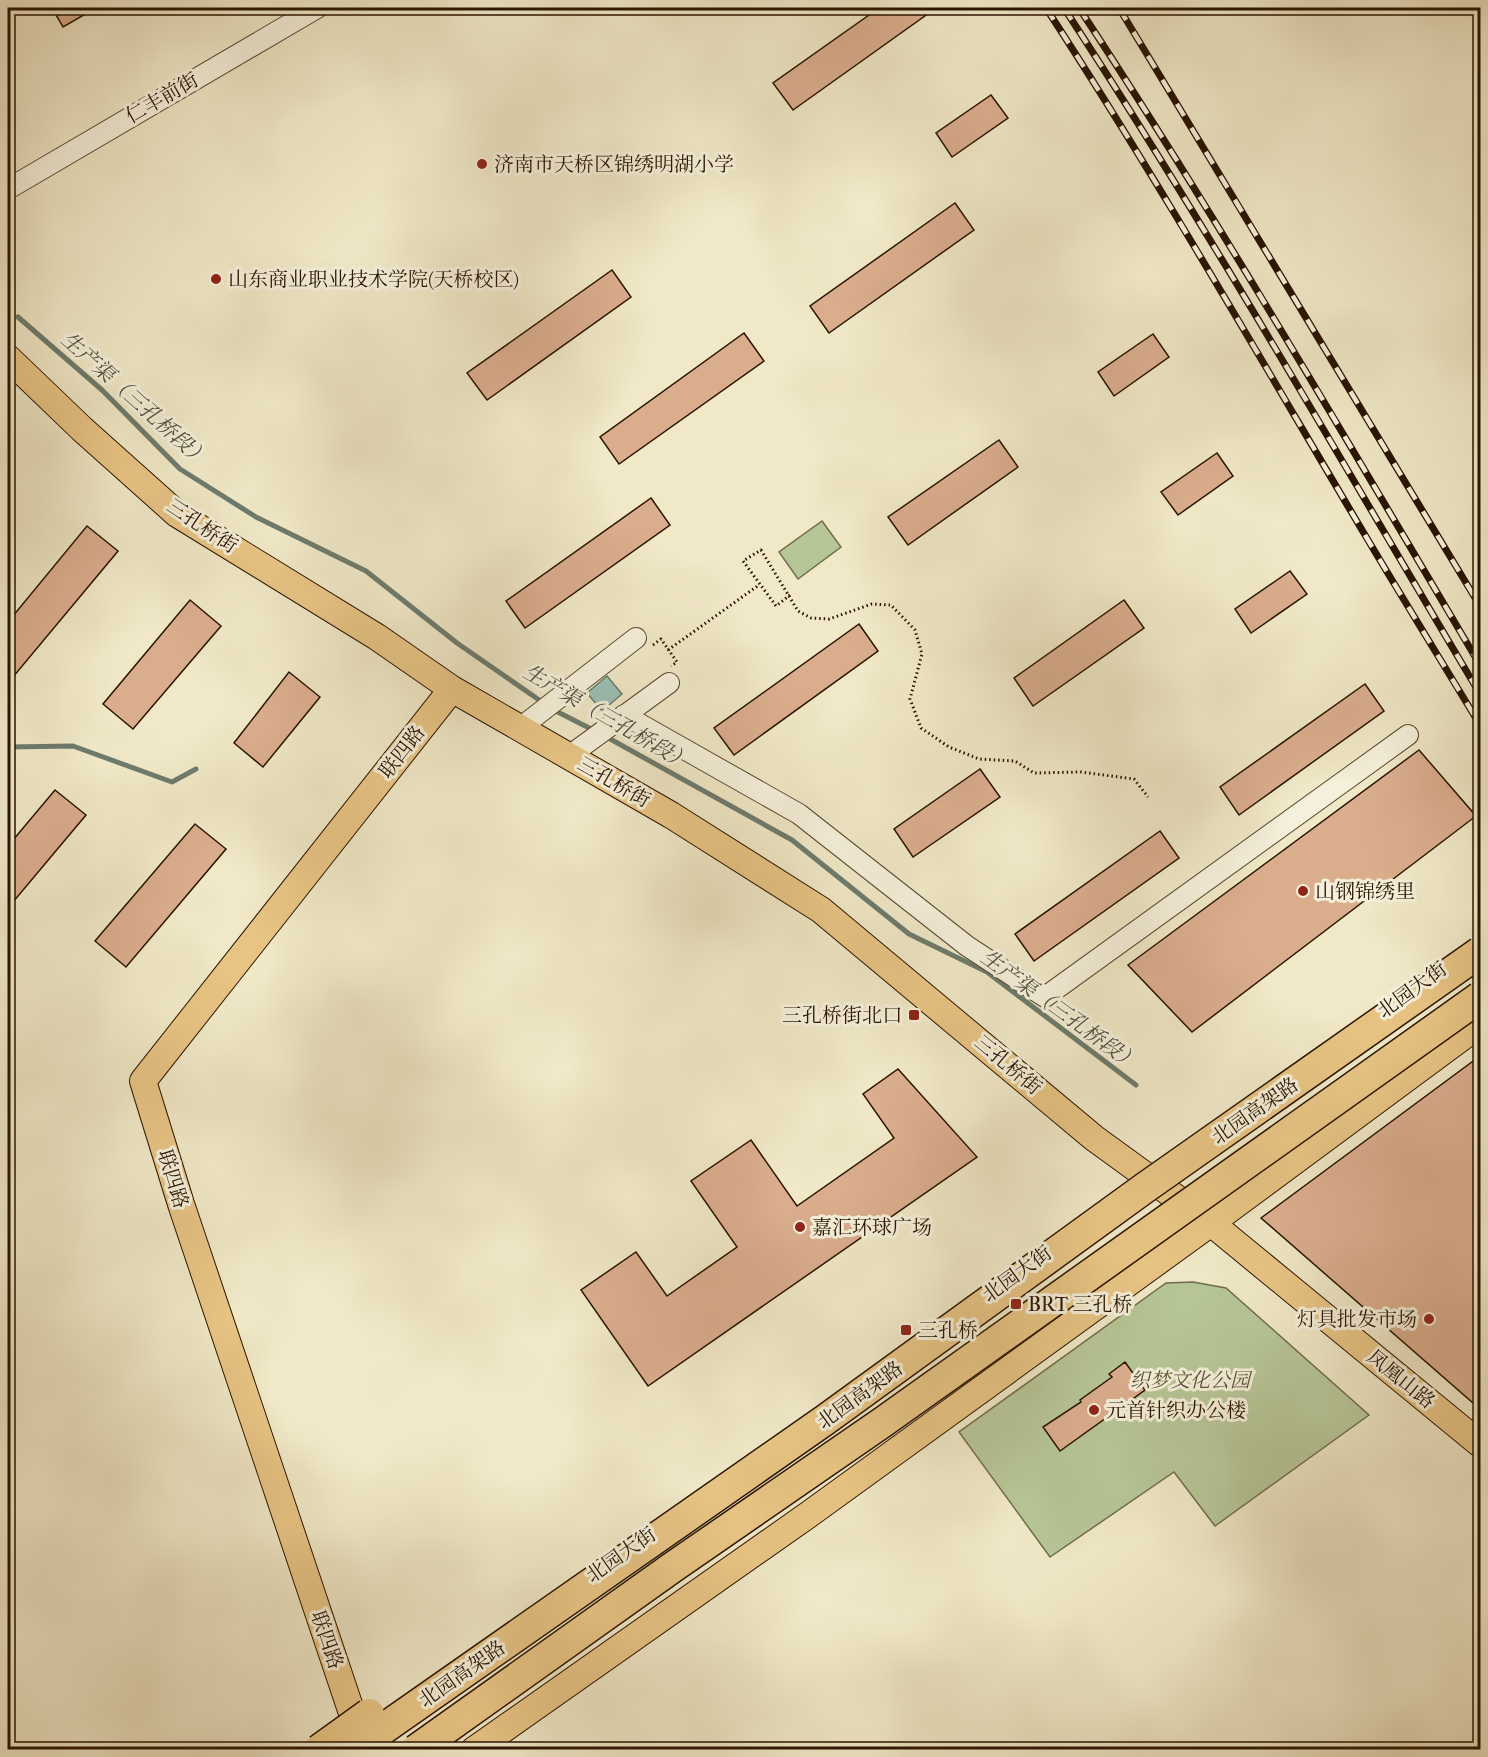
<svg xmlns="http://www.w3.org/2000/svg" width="1488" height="1757" font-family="'IM FELL French Canon','Noto Serif SC',serif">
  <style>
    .green { fill: #b7c697; stroke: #706d4c; stroke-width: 1.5 }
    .water { fill: #9ac0b5; stroke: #6d7b6d; stroke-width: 1.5 }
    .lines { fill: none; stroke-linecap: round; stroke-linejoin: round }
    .stream { stroke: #6d7b6d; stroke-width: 5 }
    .building { fill: #daad8d; stroke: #291400; stroke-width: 1.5 }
    .minor-casing { stroke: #5b4932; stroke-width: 22 }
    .major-casing { stroke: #291400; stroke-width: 28 }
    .path { stroke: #291400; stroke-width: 3; stroke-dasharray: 1.5 3; stroke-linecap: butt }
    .minor { stroke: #f5f0db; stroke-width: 20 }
    .major { stroke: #e8c484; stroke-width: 26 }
    .rail-casing { stroke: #291400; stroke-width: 7 }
    .rail { stroke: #f5f0db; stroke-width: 4.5; stroke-dasharray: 14; stroke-linecap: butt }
    .highway-bridge-casing { stroke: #291400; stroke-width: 33; stroke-linecap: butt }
    .highway-bridge { stroke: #e8c484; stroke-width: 30 }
    .poi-dot { fill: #8f2418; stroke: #f5f0db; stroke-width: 2 }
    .labels { text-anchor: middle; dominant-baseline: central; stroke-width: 6; stroke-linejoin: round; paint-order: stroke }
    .street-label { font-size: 20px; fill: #291400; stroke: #f5f0db }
    .poi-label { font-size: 20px; fill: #291400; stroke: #f5f0db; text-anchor: start }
    .park-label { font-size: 20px; font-style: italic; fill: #5b5235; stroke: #f5f0db }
    .water-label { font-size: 21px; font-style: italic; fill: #51503f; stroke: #f5f0db }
  </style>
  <rect width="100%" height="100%" fill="#f0e8c7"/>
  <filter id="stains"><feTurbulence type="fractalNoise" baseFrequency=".00333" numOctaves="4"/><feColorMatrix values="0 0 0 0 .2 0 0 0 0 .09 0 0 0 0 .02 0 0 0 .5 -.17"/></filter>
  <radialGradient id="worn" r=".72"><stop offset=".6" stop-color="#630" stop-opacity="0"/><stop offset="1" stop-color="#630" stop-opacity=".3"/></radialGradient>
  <path class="green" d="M822,521L841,547L798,579L779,552Z
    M1193,1282L1226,1288L1369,1415L1215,1526L1174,1472L1050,1557L959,1432L1166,1283Z"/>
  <path class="water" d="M607,676L622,694L602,711L587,693Z"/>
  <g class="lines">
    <path class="stream" d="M18,317L102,390L180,469L256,517L366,571L457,643L545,704
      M552,709L595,731
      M603,735L792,840L909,934L987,972L1136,1085
      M8,747L73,746L172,782L196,769"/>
  </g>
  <path class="building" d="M52,8H96L63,27Z
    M879,8H936L793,110L773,83Z
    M991,95L1008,118L952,157L936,133Z
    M955,203L974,230L829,333L810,306Z
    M612,270L631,297L487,400L467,373Z
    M744,333L764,361L619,464L600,437Z
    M1153,334L1169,357L1114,396L1098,372Z
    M999,440L1018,467L908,545L888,517Z
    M1217,453L1233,476L1178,515L1161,492Z
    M651,498L670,525L525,628L506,601Z
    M87,526L118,551L8,683V622Z
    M1290,571L1307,594L1251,633L1235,609Z
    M190,600L221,626L133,729L103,704Z
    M1124,600L1144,628L1033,706L1014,678Z
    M859,624L878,651L734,755L714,728Z
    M289,672L320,697L263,767L234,743Z
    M1365,684L1384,711L1239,815L1220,787Z
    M1419,750L1476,816L1192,1032L1128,965Z
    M980,769L1000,797L913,857L894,829Z
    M55,790L86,815L8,908V846Z
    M195,824L226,849L126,967L95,941Z
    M1160,831L1179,858L1034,961L1015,934Z
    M1480,1056V1409L1261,1218Z
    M898,1069L977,1157L648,1386L581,1290L636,1252L667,1296L737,1247L691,1181L751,1140L797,1206L894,1138L863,1094Z
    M1125,1362L1145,1390L1060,1451L1043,1427L1081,1402L1080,1400L1112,1377L1109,1374Z"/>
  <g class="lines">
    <g class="minor-casing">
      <path id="minor" d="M8,189L317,8
        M624,715L799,814L967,946L1045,997L1408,735
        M520,728L636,638
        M569,756L669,683"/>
    </g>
    <g class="major-casing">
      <path id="major" d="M8,358L82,429L177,514L377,637L452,689L671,815L821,910L1094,1138L1211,1223L1480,1444
        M361,1740L181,1204L143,1081L452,689
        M474,1750L808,1515L1211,1223L1480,1024"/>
    </g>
    <path class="path" d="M790,595L776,606L743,561L761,550L798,611L811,618L829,619L872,604L891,605L915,630L922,654L910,699L921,728L949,747L979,759L1015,761L1034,773L1081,772L1134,779L1148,797
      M653,645L661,639L677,662L671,666
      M668,650L759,585"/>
    <use href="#minor" class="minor"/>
    <use href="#major" class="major"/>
    <g class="rail-casing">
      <path id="rail" d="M1046,8C1158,180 1260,358 1365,535C1403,599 1442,662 1480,725
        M1064,8C1210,231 1343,464 1480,694
        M1079,8C1220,222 1349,444 1480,665
        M1119,8L1480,606"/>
    </g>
    <use href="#rail" class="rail"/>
    <g class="highway-bridge-casing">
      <path id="highway-bridge" d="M319,1750L369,1714
        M353,1750L825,1420L1146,1187L1480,952
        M416,1750L673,1567L883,1422L1480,997"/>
    </g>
    <use href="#highway-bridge" class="highway-bridge"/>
  </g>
  <g class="poi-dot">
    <circle cx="482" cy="164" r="6"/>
    <circle cx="216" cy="279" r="6"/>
    <circle cx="1303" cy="891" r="6"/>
    <rect x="908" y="1009" width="12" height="12" rx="3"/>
    <circle cx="800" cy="1227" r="6"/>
    <rect x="1010" y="1298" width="12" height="12" rx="3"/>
    <circle cx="1429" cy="1319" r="6"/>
    <rect x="900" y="1324" width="12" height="12" rx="3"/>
    <circle cx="1094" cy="1410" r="6"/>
  </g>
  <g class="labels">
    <g class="street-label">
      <text transform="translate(162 98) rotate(-30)">仁丰前街</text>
      <text transform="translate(202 526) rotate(34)">三孔桥街</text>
      <text transform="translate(402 752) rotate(-52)">联四路</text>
      <text transform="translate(614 782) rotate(30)">三孔桥街</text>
      <text transform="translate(1412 990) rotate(-36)">北园大街</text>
      <text transform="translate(1008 1065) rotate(40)">三孔桥街</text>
      <text transform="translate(1255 1111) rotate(-35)">北园高架路</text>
      <text transform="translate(173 1179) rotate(73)">联四路</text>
      <text transform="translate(1017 1274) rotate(-36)">北园大街</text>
      <text transform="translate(1401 1379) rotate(39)">凤凰山路</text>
      <text transform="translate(860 1395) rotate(-36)">北园高架路</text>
      <text transform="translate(621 1555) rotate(-35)">北园大街</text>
      <text transform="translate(327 1640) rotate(71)">联四路</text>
      <text transform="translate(462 1674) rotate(-35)">北园高架路</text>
    </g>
    <g class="poi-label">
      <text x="494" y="164">济南市天桥区锦绣明湖小学</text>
      <text x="228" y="279">山东商业职业技术学院(天桥校区)</text>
      <text x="1315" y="891">山钢锦绣里</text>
      <text x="902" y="1015" text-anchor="end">三孔桥街北口</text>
      <text x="812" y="1227">嘉汇环球广场</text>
      <text x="1028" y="1304">BRT 三孔桥</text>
      <text x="1417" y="1319" text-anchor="end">灯具批发市场</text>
      <text x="918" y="1330">三孔桥</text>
      <text x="1106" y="1410">元首针织办公楼</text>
    </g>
    <g class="park-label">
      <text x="1190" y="1380">织梦文化公园</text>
    </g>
    <g class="water-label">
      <text transform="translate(135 399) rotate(42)">生产渠（三孔桥段）</text>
      <text transform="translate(607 717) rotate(30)">生产渠（三孔桥段）</text>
      <text transform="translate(1060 1010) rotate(36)">生产渠（三孔桥段）</text>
    </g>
  </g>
  <rect width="1488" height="1757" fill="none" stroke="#f0e8c7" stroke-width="30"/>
  <rect x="9" y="9" width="1470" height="1739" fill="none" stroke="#291400" stroke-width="3"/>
  <rect x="15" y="15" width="1458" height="1727" fill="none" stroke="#291400" stroke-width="1.5"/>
  <rect width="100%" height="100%" filter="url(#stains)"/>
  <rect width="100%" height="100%" fill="url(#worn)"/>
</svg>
